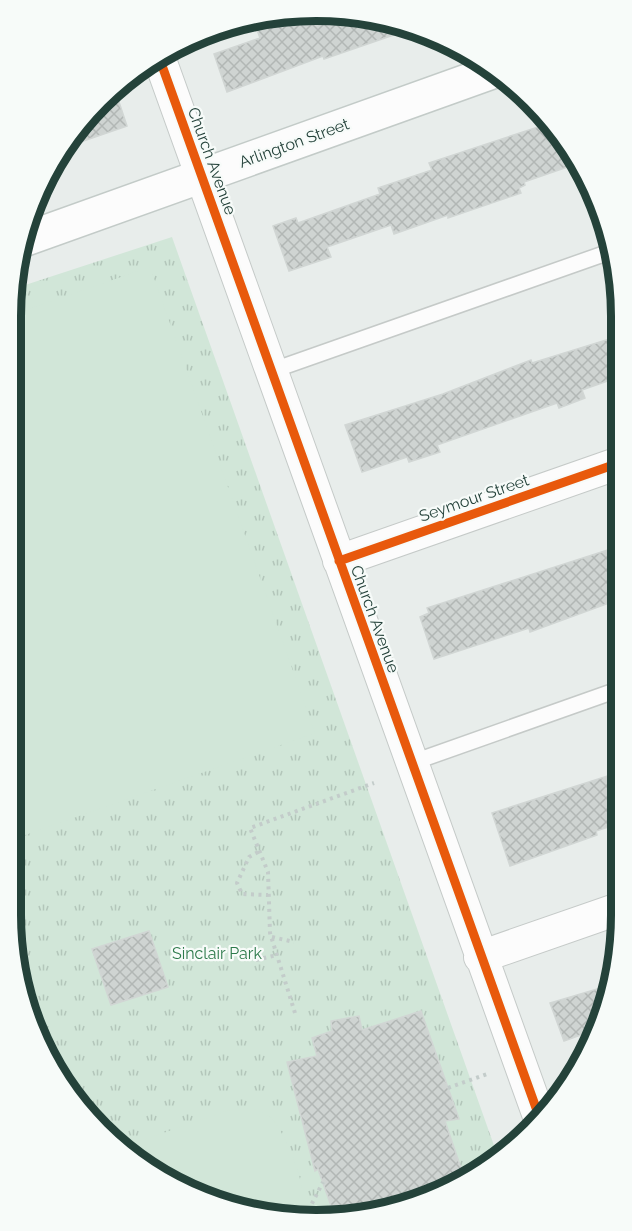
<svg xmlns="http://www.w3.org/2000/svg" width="632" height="1231" font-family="Raleway,sans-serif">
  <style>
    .grass { fill: url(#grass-tufts) }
    .pitch { fill: #d1e6d8 }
    .building { fill: url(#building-cross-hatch); stroke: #d1d6d4; stroke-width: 1.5 }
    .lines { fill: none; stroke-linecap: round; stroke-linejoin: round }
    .lane-casing { stroke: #c5cac8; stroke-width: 18 }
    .street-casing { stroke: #c5cac8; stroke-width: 34 }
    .secondary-casing { stroke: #c3cbc8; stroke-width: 36 }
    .path { stroke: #c3ccca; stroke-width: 4; stroke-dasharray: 3 4.5; stroke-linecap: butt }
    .lane { stroke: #fcfcfc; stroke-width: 15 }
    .street { stroke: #fcfcfc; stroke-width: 32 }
    .secondary { stroke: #fcfcfc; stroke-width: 33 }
    .cycleway-casing { stroke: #f7fbf9; stroke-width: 13 }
    .cycleway { stroke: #e8590c; stroke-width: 9 }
    .labels { text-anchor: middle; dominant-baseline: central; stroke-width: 4.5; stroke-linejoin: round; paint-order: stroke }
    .street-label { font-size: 16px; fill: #24423a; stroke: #f7fbf9 }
    .park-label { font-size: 16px; fill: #2d7a4b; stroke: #f7fbf9 }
    .rim { fill: none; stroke: #24423a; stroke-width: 8 }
  </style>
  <defs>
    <pattern id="grass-tufts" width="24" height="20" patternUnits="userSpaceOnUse" patternTransform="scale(1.5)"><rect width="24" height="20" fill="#d1e6d8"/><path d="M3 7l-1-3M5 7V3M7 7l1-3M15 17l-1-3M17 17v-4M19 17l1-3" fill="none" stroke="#b3c6ba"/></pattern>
    <pattern id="building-cross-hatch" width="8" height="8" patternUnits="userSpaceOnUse" patternTransform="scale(1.5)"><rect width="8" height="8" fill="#cfd4d2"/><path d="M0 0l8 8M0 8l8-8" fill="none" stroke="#b2b7b5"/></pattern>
  </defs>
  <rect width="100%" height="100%" fill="#e8edeb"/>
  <path class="grass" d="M172,237L497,1154L433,1197L336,1220L237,1210L147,1169L74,1101L27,1014L11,915V296L13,289Z"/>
  <path class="pitch" d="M150,267L315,733L11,840V315Z
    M238,1107C249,1108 260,1110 269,1116C281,1125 300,1170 301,1185C302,1195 296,1207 290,1215L237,1210L147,1169L123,1147Z"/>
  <path class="building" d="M336,11L408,30L324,59L323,56L227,92L214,54L260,38L256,27L279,19Z
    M114,87L127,126L69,146L113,88Z
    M550,123L570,146L579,163L524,182L525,185L519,188L521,193L448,218V215L394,234L391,225L327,247L331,257L289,271L273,226L296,218L298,223L380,194L378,188L432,170L429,163Z
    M619,336V377L582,390L585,398L559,408L557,403L437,445L440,452L409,462L407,457L362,472L345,425L443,394L531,360L532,363Z
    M620,546V599L530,632L529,628L434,659L420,617L429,613L427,608Z
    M620,772L621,823L596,831L597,835L510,866L492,813Z
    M149,931L168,987L111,1005L92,949Z
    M607,986L595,1030L564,1041L550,1003Z
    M421,1011L459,1119L445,1121L464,1177L433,1197L336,1220L318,1169L315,1171L287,1062L317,1056L312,1038L332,1031L331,1021L359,1016L362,1030Z"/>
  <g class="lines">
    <g class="lane-casing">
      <path id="lane" d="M271,371L612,251
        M411,763L620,689"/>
    </g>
    <g class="street-casing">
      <path id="street" d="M160,60L540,1119
        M339,561L619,463
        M480,957L621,908"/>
    </g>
    <g class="secondary-casing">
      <path id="secondary" d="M26,239L495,71"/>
    </g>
    <path class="path" d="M258,852L249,857L237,883L242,894L268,895
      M272,937L294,942
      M256,960L277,955
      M295,1013L270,933L268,872L250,828L374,783
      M448,1088L490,1073
      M305,1217L323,1182"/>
    <use href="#lane" class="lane"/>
    <use href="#street" class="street"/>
    <use href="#secondary" class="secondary"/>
    <g class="cycleway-casing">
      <path id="cycleway" d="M160,60L540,1119
        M339,561L619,463"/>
    </g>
    <use href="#cycleway" class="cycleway"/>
  </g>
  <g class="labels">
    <g class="street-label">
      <text transform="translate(294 143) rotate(-20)">Arlington Street</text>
      <text transform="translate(212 161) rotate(70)">Church Avenue</text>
      <text transform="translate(474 498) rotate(-19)">Seymour Street</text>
      <text transform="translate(375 619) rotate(70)">Church Avenue</text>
    </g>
    <g class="park-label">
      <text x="217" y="953">Sinclair Park</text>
    </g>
  </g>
  <path d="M0 0H632V1231H0ZM316 21H316A295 295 0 0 1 611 316V915A295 295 0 0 1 316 1210H316A295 295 0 0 1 21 915V316A295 295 0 0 1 316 21Z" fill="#f7fbf9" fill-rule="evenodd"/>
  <path class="rim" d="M316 21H316A295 295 0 0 1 611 316V915A295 295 0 0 1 316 1210H316A295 295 0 0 1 21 915V316A295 295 0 0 1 316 21Z"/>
</svg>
